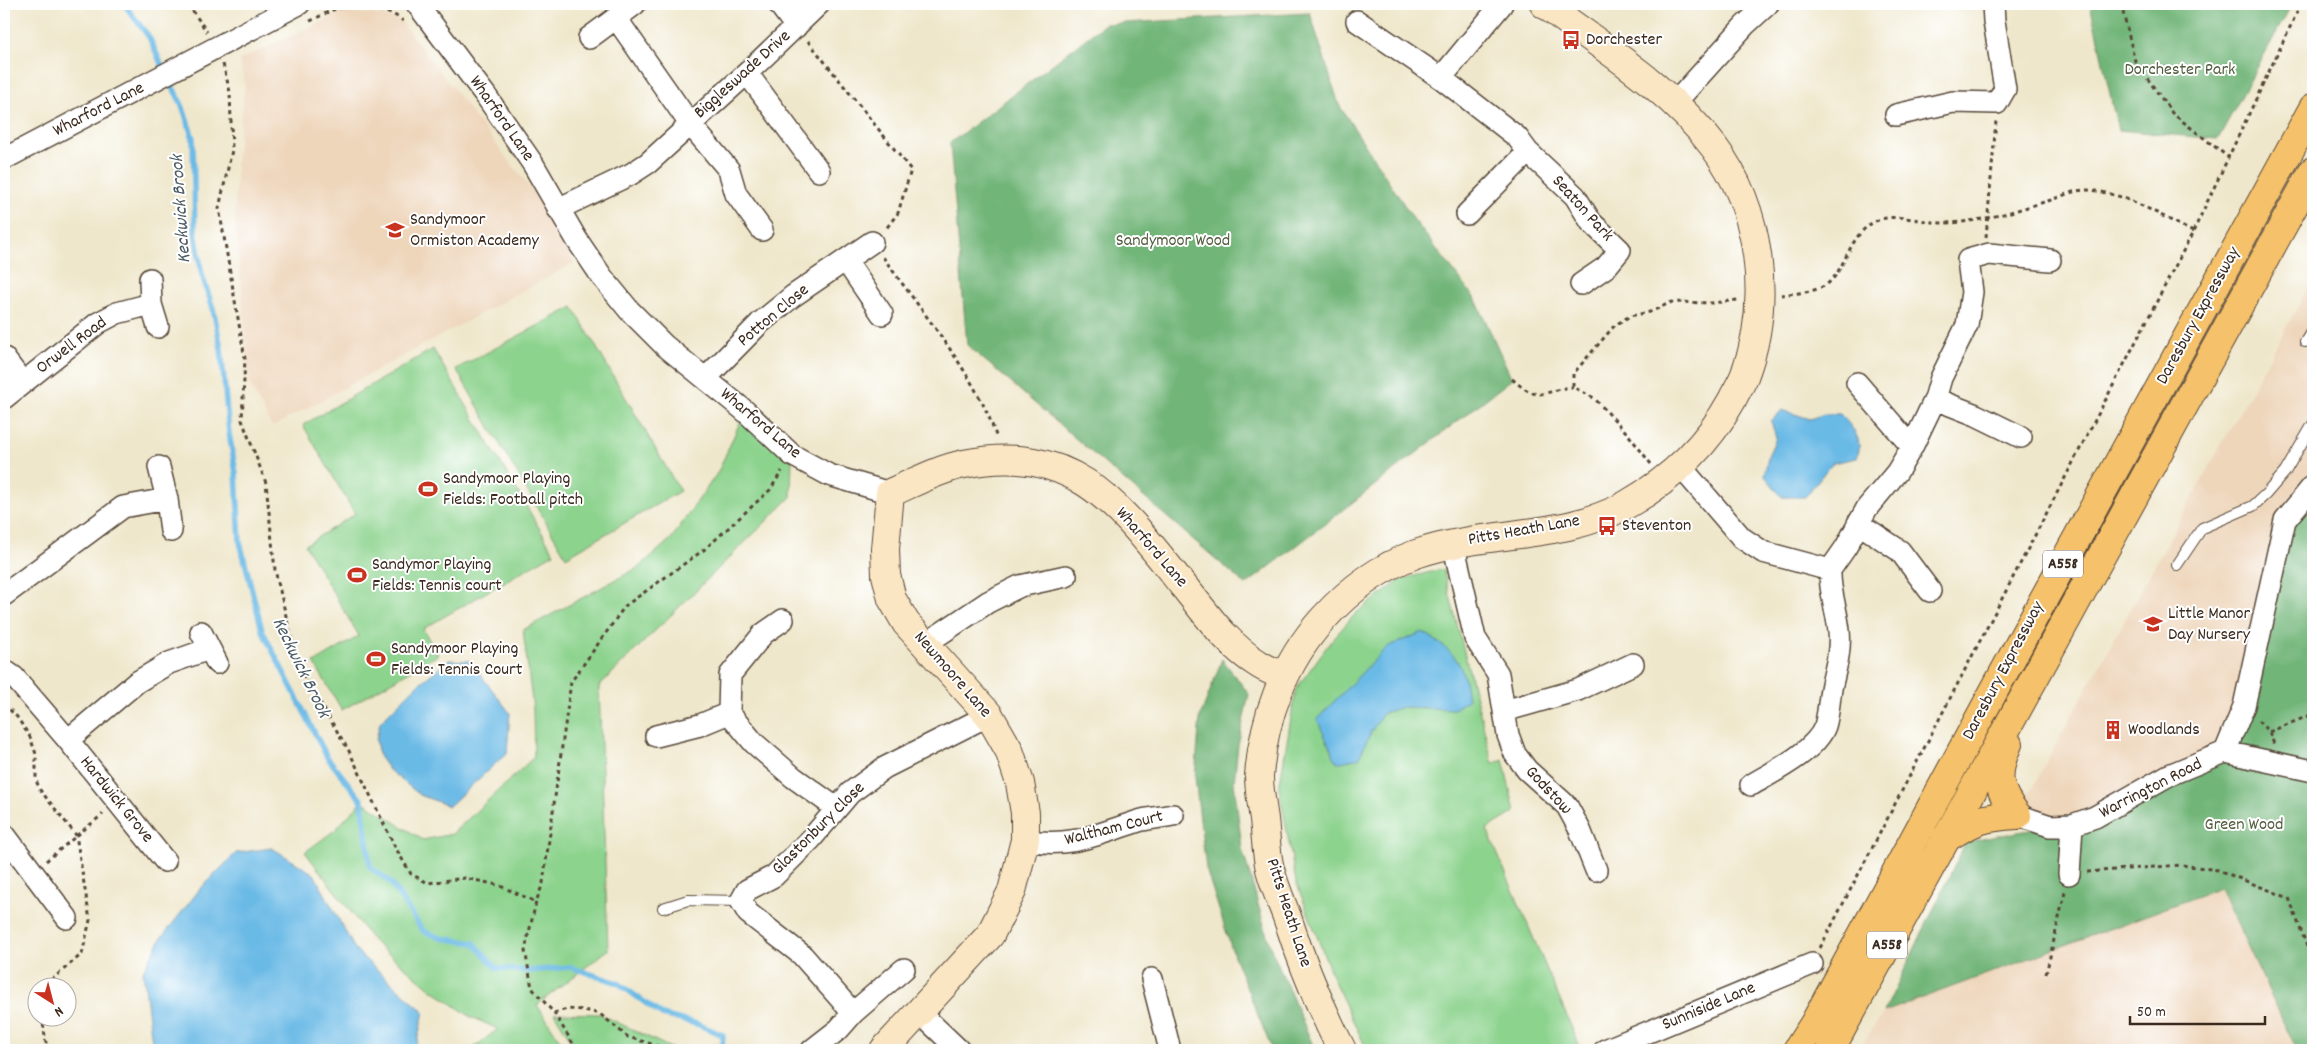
<svg xmlns="http://www.w3.org/2000/svg" width="2317" height="1054" font-family="Dekko,sans-serif">
  <style>
    .built { fill: #eed6bb }
    .green { fill: #8cd38d; stroke: #647e56 }
    .forest { fill: #71b578; stroke: #56704b }
    .water { fill: #6bbae6; stroke: #537282 }
    .lines { fill: none; stroke-linecap: round; stroke-linejoin: round }
    .stream { stroke: #6bbae6; stroke-width: 5.5 }
    .lane-casing { stroke: #564638; stroke-width: 12 }
    .street-casing { stroke: #564638; stroke-width: 24 }
    .secondary-casing { stroke: #564638; stroke-width: 30 }
    .primary-casing { stroke: #564638; stroke-width: 30 }
    .path { stroke: #564638; stroke-width: 3; stroke-dasharray: 4 4; stroke-linecap: butt }
    .lane { stroke: #fff; stroke-width: 10 }
    .street { stroke: #fff; stroke-width: 21 }
    .secondary { stroke: #fbe6c4; stroke-width: 28 }
    .primary { stroke: #f5c16b; stroke-width: 28 }
    .labels { text-anchor: middle; dominant-baseline: central; stroke-width: 4; stroke-linejoin: round; paint-order: stroke }
    .shield { fill: #fff; stroke: #766a62; stroke-width: 1 }
    .shield-label { font-size: 16px; font-weight: bold; fill: #3b2a1e }
    .poi-label { font-size: 18px; fill: #3b2a1e; stroke: #fff; text-anchor: start }
    .park-label { font-size: 18px; fill: #535d3f; stroke: #fff }
    .street-label { font-size: 18px; fill: #3b2a1e; stroke: #fff }
    .water-label { font-size: 19px; font-style: italic; fill: #4c5c64; stroke: #fff }
  </style>
  <rect width="100%" height="100%" fill="#fff"/>
  <filter id="ink" filterUnits="userSpaceOnUse"><feTurbulence type="fractalNoise" baseFrequency=".02" numOctaves="2"/><feDisplacementMap in="SourceGraphic" scale="10" xChannelSelector="R" yChannelSelector="G"/><feConvolveMatrix kernelMatrix="1 2 1 2 8 2 1 2 1" color-interpolation-filters="sRGB"/></filter>
  <filter id="wash" filterUnits="userSpaceOnUse"><feTurbulence type="fractalNoise" baseFrequency=".0096" numOctaves="4" result="noise"/><feDisplacementMap in="SourceGraphic" scale="20" xChannelSelector="R" yChannelSelector="G"/><feGaussianBlur stdDeviation="1.12" result="paint"/><feColorMatrix in="noise" values="0 0 0 0 0 0 0 0 0 0 0 0 0 0 0 0 0 1.4 0 .05"/><feComposite in="paint" operator="in"/></filter>
  <g filter="url(#wash)">
    <rect width="100%" height="100%" fill="#efe7cb"/>
    <path class="built" d="M343,12L373,14L400,20L534,193L574,263L272,427L250,385L235,217L236,164L245,85L239,60Z
      M2313,279V486L2225,752L2095,817L2017,815Z
      M2221,888L2297,1050H1858L1884,1012Z"/>
    <path class="green" d="M573,307L680,491L566,557L456,369Z
      M433,349L554,553L423,629L438,655L342,710L314,663L359,636L305,545L355,514L303,425Z
      M745,411L792,455L791,497L599,686L608,950L537,1005L567,1050H471L498,1029L471,1017L431,989L373,941L305,852L335,830L362,801L423,840L452,834L534,757L533,709L523,630L639,567L671,539L718,472Z
      M1443,569L1493,764L1503,759L1515,812L1487,829L1579,1045L1566,1050H1367L1335,983L1296,882L1279,788L1296,689L1331,641L1356,613L1402,579Z
      M554,1013L600,1014L675,1050H577Z"/>
    <path class="forest" d="M2090,4H2292L2218,139L2118,130Z
      M1310,13L1339,105L1414,220L1476,300L1512,379L1246,585L967,345L950,143L1105,24Z
      M2313,486V1050H2297L2220,888L1884,1012L1966,842L2050,826L2225,752L2268,587L2310,490Z
      M1222,659L1249,694L1238,745L1234,782L1242,848L1270,946L1315,1050H1272L1234,956L1206,869L1195,778L1200,717Z"/>
    <path class="water" d="M1782,410L1810,419L1824,414H1840C1852,427 1864,439 1857,458L1832,463L1805,497H1782L1764,475L1769,454L1776,438L1771,421Z
      M1423,632C1455,653 1464,661 1468,700L1454,709L1403,707L1383,713L1371,732L1359,758L1337,763L1317,719L1387,647Z
      M449,660L470,661L510,713L507,753L449,806L420,795L389,770L379,756L376,740L380,722L415,687Z
      M272,848L314,874L356,951L424,1012L415,1050H153L143,971L162,937L200,889L236,853Z"/>
    <g class="lines">
      <path class="stream" d="M124,4L149,37L164,70
        M168,78L182,105L193,138L195,232L202,275L213,308L221,348L229,433L236,473L240,542L262,630L327,757L362,801L370,867L390,882L423,931L441,938L474,943L496,968L529,971L570,967L618,983L662,1015L697,1024L723,1035L722,1050"/>
    </g>
  </g>
  <g filter="url(#ink)">
    <g class="lines">
      <g class="lane-casing">
        <path id="lane" d="M2305,342L2313,329
          M2177,565L2202,528L2253,506L2266,494L2285,472L2313,424
          M663,908L688,900L741,901"/>
      </g>
      <g class="street-casing">
        <path id="street" d="M417,4L486,96L533,164L577,240L602,277L629,310L664,345L745,411L792,455L829,475L890,493
          M779,4L796,27
          M616,18L690,124L729,170L736,194L762,230
          M1357,21L1441,78L1517,137L1528,152L1575,196L1591,222L1620,250L1606,267L1581,284
          M589,38L635,4
          M747,73L819,171
          M1441,78L1502,4
          M1675,103L1745,25L1768,4
          M1896,115L1953,102L1997,103L2005,89L1994,21L1993,4
          M4,159L299,4
          M558,209L631,174L648,163L747,73L819,4
          M1467,214L1528,152
          M846,261L882,314
          M150,279L151,304L158,327
          M4,358L23,383
          M706,378L760,323L793,296L872,242
          M1857,383L1912,447
          M4,398L98,323L117,313L151,304
          M1935,399L1976,415L2021,437
          M159,467L167,499
          M1681,467L1742,538L1763,552L1830,570L1846,547L1867,508L1897,472L1912,447L1935,399L1941,378L1967,325L1972,292L1968,260L1989,254L2050,260
          M1858,523L1900,551L1930,591
          M1453,543L1475,638L1498,674L1508,735L1515,754L1527,770L1567,806L1580,830L1596,870
          M4,595L123,507L167,499L171,531
          M201,632L217,663
          M925,644L988,602L1020,586L1066,576
          M4,670L14,677L68,740L137,682L169,663L209,649
          M1504,711L1578,690L1633,664
          M729,713L754,743L793,777L836,808
          M656,736L700,725L729,713L730,675L763,634L783,620
          M68,740L165,861
          M2225,752L2244,706L2285,520L2313,486
          M1751,785C1773,772 1816,751 1825,726C1829,713 1829,697 1832,684C1836,667 1841,649 1839,631C1837,610 1829,591 1830,570
          M2017,815L2050,826L2072,825L2095,817L2169,775L2225,752L2313,771
          M4,834L67,918
          M1025,840C1072,849 1099,833 1142,820C1152,818 1163,817 1173,815
          M2069,874L2072,825
          M1152,979L1170,1050
          M919,1012L959,1050
          M853,1013L802,955L748,913L741,901L747,890L774,876L811,839L850,793L884,768L989,715
          M812,1050L839,1029L853,1013L904,969
          M1605,1050L1812,964"/>
      </g>
      <g class="secondary-casing">
        <path id="secondary" d="M884,1050L990,935L1012,891L1025,840V813L1020,783L1009,750L989,715L906,623L892,599L886,575L885,549L890,493C913,483 939,469 964,464C1078,441 1122,510 1186,589C1207,615 1228,645 1257,663C1265,669 1275,672 1284,676
          M1342,1050C1320,1007 1302,963 1287,917C1281,901 1274,885 1270,869C1266,853 1266,836 1264,819C1262,805 1259,790 1259,776C1263,719 1284,662 1323,619C1348,591 1380,567 1416,554C1484,530 1563,540 1626,505C1672,479 1707,446 1732,400C1736,391 1742,383 1745,374C1772,301 1761,209 1714,147C1670,88 1602,47 1544,4"/>
      </g>
      <g class="primary-casing">
        <path id="primary" d="M2008,744C1995,774 1996,789 2017,815
          M1945,839C1973,820 1984,817 2017,815
          M1797,1050L1815,1022L2042,602L2313,108
          M1830,1050L2313,171"/>
      </g>
      <path class="path" d="M188,4L207,32
        M2121,4L2135,61L2172,113L2228,157
        M310,21C319,17 327,12 335,9C352,4 391,9 403,21
        M808,41L911,170L898,213L885,230
        M223,64L230,92L232,150L219,208L245,359L242,420L266,483L275,570L298,666L349,751L395,847L411,874L428,883L465,878L498,885L536,902
        M1986,237L1996,121
        M883,257C920,310 979,378 997,439
        M1781,295C1794,293 1810,293 1822,287C1846,276 1846,235 1876,221C1894,212 1925,223 1944,223C1980,223 2017,210 2051,200C2062,196 2077,189 2088,190C2126,193 2159,215 2193,232
        M1512,379C1542,405 1541,390 1573,387
        M1651,464L1627,433L1594,398L1573,387V374L1615,325L1630,316L1650,312L1672,302L1712,303L1738,300
        M4,704L17,717L30,737L36,754V780L40,790L76,835L90,920L82,954L44,986
        M2258,721L2269,732L2274,744
        M2269,732L2313,714
        M46,861L103,814
        M2087,872L2182,865L2218,870L2289,898L2313,963
        M1820,948L2193,232L2301,4
        M2313,965L2309,1002L2313,1011
        M2046,974L2065,892
        M554,1013L567,1009L584,1010L600,1014L628,1037L672,1050
        M42,1016L47,1050
        M577,1050L554,1013L532,988L525,950L536,902L543,883L571,682L625,606L705,549L770,490L782,471"/>
      <use href="#lane" class="lane"/>
      <use href="#street" class="street"/>
      <use href="#secondary" class="secondary"/>
      <use href="#primary" class="primary"/>
    </g>
  </g>
  <defs>
    <g id="bus-bare" transform="scale(1.5)"><path d="M-5-6H5V4H4V6H2V4H-2V6H-4V4H-5ZM-3.5-4V0h7V-4ZM-3.5 1.2v1.5H-2V1.2ZM2 1.2v1.5H3.5V1.2Z" fill="#c8321e" stroke="#fff" stroke-width="2.5" paint-order="stroke"/></g>
    <g id="school-bare" transform="scale(1.5)"><path d="M0-5L7-2L0 1L-7-2ZM-4 1L0 2.5L4 1V4Q0 6-4 4Z" fill="#c8321e" stroke="#fff" stroke-width="2.5" paint-order="stroke"/></g>
    <g id="stadium-bare" transform="scale(1.5)"><path d="M0-5a6.5 5 0 1 0 0 10a6.5 5 0 1 0 0-10ZM-3.5-1.8h7v3.6h-7Z" fill="#c8321e" stroke="#fff" stroke-width="2.5" paint-order="stroke"/></g>
    <g id="building-bare" transform="scale(1.5)"><path d="M-4-6H4V6H1V3H-1V6H-4ZM-2.5-4.3h1.7v1.8h-1.7ZM.8-4.3h1.7v1.8H.8ZM-2.5-1h1.7V.8h-1.7ZM.8-1h1.7V.8H.8Z" fill="#c8321e" stroke="#fff" stroke-width="2.5" paint-order="stroke"/></g>
  </defs>
  <g fill-rule="evenodd">
    <use href="#bus-bare" x="1571" y="40"/>
    <use href="#school-bare" x="395" y="230"/>
    <use href="#stadium-bare" x="428" y="489"/>
    <use href="#bus-bare" x="1607" y="526"/>
    <use href="#stadium-bare" x="357" y="575"/>
    <use href="#school-bare" x="2153" y="624"/>
    <use href="#stadium-bare" x="376" y="659"/>
    <use href="#building-bare" x="2113" y="730"/>
  </g>
  <g class="labels">
    <g class="shield">
      <rect x="2043" y="550.5" width="40" height="27" rx="4"/>
      <rect x="1867" y="931.5" width="40" height="27" rx="4"/>
    </g>
    <g class="shield-label">
      <text x="2063" y="564">A558</text>
      <text x="1887" y="945">A558</text>
    </g>
    <g class="poi-label">
      <text x="1586" y="40">Dorchester</text>
      <text x="410" y="220">Sandymoor<tspan x="410" dy="21">Ormiston Academy</tspan></text>
      <text x="443" y="479">Sandymoor Playing<tspan x="443" dy="21">Fields: Football pitch</tspan></text>
      <text x="1622" y="526">Steventon</text>
      <text x="372" y="565">Sandymor Playing<tspan x="372" dy="21">Fields: Tennis court</tspan></text>
      <text x="2168" y="614">Little Manor<tspan x="2168" dy="21">Day Nursery</tspan></text>
      <text x="391" y="649">Sandymoor Playing<tspan x="391" dy="21">Fields: Tennis Court</tspan></text>
      <text x="2128" y="730">Woodlands</text>
    </g>
    <g class="park-label">
      <text x="2180" y="70">Dorchester Park</text>
      <text x="1173" y="241">Sandymoor Wood</text>
      <text x="2244" y="825">Green Wood</text>
    </g>
    <g class="street-label">
      <text transform="translate(743 75) rotate(-42)">Biggleswade Drive</text>
      <text transform="translate(99 110) rotate(-27)">Wharford Lane</text>
      <text transform="translate(501 119) rotate(55)">Wharford Lane</text>
      <text transform="translate(1582 209) rotate(48)">Seaton Park</text>
      <text transform="translate(774 316) rotate(-40)">Potton Close</text>
      <text transform="translate(2199 316) rotate(-61)">Daresbury Expressway</text>
      <text transform="translate(72 346) rotate(-37)">Orwell Road</text>
      <text transform="translate(760 424) rotate(40)">Wharford Lane</text>
      <text transform="translate(1524 531) rotate(-10)">Pitts Heath Lane</text>
      <text transform="translate(1151 548) rotate(49)">Wharford Lane</text>
      <text transform="translate(2004 671) rotate(-62)">Daresbury Expressway</text>
      <text transform="translate(952 675) rotate(49)">Newmoore Lane</text>
      <text transform="translate(2151 789) rotate(-27)">Warrington Road</text>
      <text transform="translate(1548 791) rotate(47)">Godstow</text>
      <text transform="translate(116 800) rotate(51)">Hardwick Grove</text>
      <text transform="translate(819 829) rotate(-45)">Glastonbury Close</text>
      <text transform="translate(1114 829) rotate(-14)">Waltham Court</text>
      <text transform="translate(1288 913) rotate(72)">Pitts Heath Lane</text>
      <text transform="translate(1709 1007) rotate(-23)">Sunniside Lane</text>
    </g>
    <g class="water-label">
      <text transform="translate(182 209) rotate(-94)">Keckwick Brook</text>
      <text transform="translate(300 668) rotate(64)">Keckwick Brook</text>
    </g>
  </g>
  <rect width="2317" height="1054" fill="none" stroke="#fff" stroke-width="20"/>
  <g transform="translate(52 1002) rotate(144)"><circle r="24" fill="#ffffff" stroke="#b1aaa5"/>
  <path d="M0-4L9 19L0 12L-9 19Z" fill="#c8321e"/>
  <text y="-8" font-size="14" font-weight="bold" text-anchor="middle" fill="#3b2a1e">N</text>
  </g>
  <path d="M2130 1016v8h135v-8" fill="none" stroke="#3b2a1e" stroke-width="2.5"/>
  <text x="2137" y="1016" font-size="15" fill="#3b2a1e" stroke="#ffffff" stroke-width="4" paint-order="stroke">50 m</text>
</svg>
